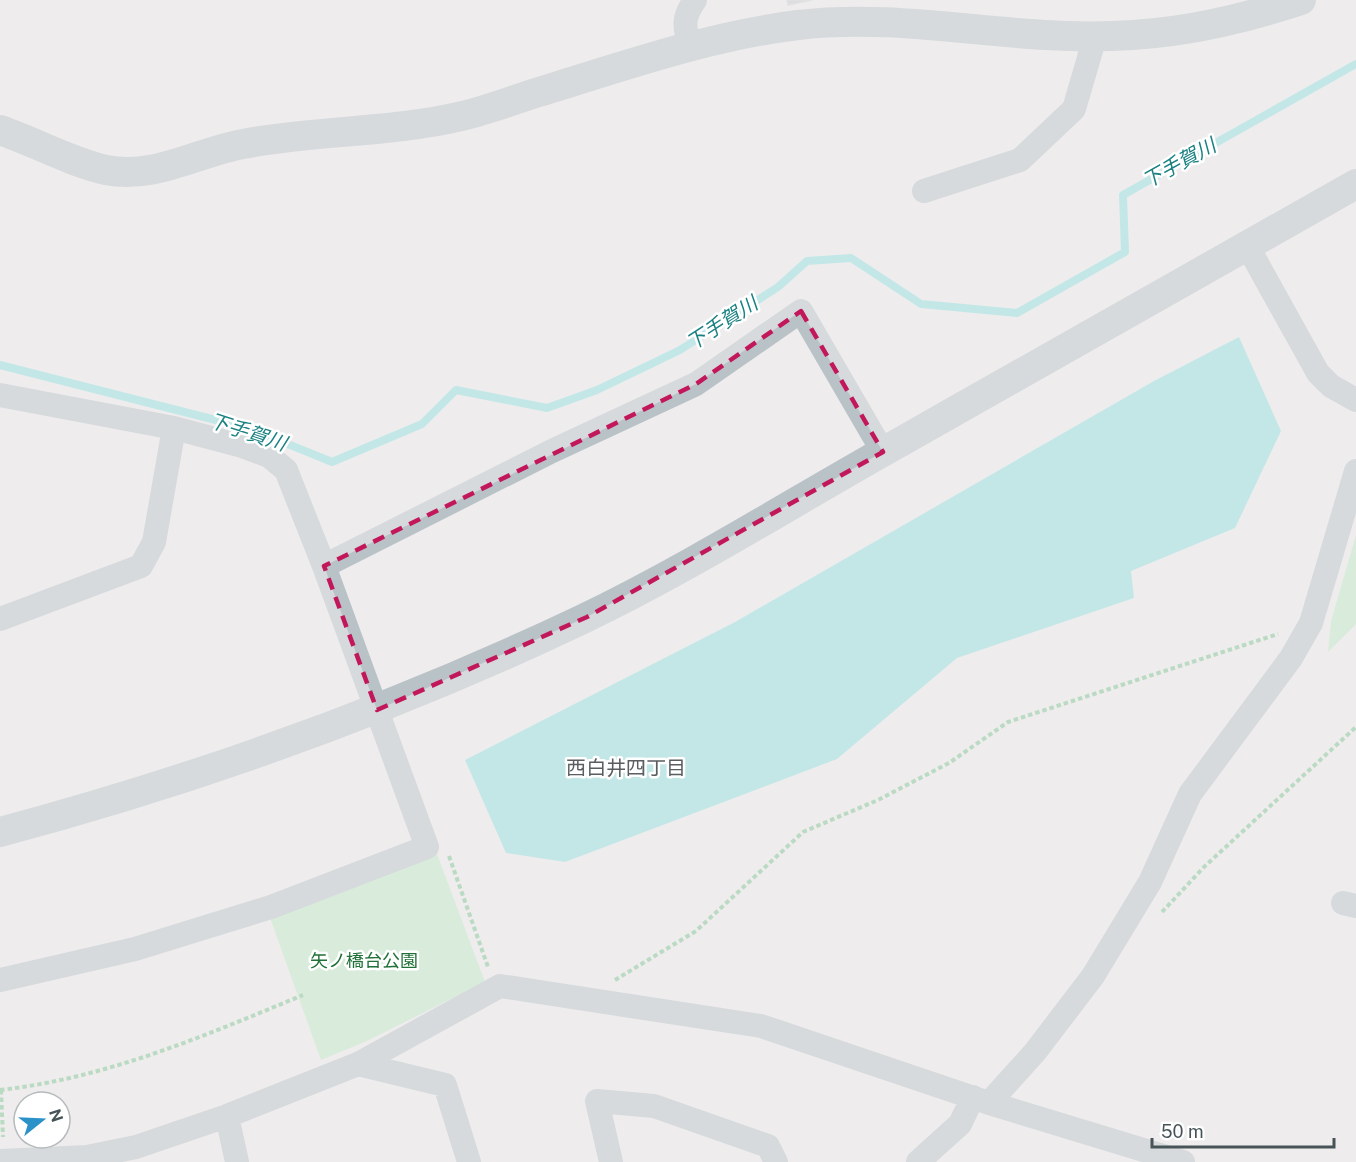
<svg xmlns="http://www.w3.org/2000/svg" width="1356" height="1162" font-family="'Public Sans','Noto Sans JP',sans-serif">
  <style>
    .green { fill: #bee9c6 }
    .water { fill: #8fe1e1 }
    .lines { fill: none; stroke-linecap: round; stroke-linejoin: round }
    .stream { stroke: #8fe1e1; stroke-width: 8 }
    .building { fill: #c6cacd; stroke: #d1d4d7; stroke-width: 1.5 }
    .path { stroke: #7ac390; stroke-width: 4; stroke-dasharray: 4.5 3; stroke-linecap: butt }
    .minor { stroke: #b9c3c7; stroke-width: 24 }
    .tertiary { stroke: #b9c3c7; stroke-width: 30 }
    .marked { fill: none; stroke: #c2185b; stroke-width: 4.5; stroke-dasharray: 12 8; stroke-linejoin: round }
    .labels { text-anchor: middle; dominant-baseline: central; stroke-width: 5; stroke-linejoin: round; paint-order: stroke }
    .park-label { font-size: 18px; fill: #207037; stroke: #fff }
    .water-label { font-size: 20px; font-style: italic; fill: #1a8182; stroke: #fff }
    .neighbourhood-label { font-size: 20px; fill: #5a5e60; stroke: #fff }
  </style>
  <rect width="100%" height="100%" fill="#efeced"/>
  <path class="green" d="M1356,535V624L1328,652L1331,621Z
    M437,854L485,982L367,1041L321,1060L269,915Z"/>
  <path class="water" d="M1239,337L1281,431L1235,528L1131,571L1134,598L957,658L837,759L565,862L506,853L465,760L735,622L1154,381Z"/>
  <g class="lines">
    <path class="stream" d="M0,365L251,429L332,462L422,424L456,390L547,408L597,390L680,350L778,287L807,261L851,258L921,304L1017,313L1125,252L1123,195L1356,64"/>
  </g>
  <path class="building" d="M787,0H812L788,5Z"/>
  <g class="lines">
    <path class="path" d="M449,856L488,967
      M1162,912L1204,867L1356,727
      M615,980L696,931L803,832L878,800L949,763L1008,722L1278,634
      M0,1090C107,1078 204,1036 303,995
      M1,1090L3,1137"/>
    <path class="minor" d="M691,47C683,27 683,17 695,0
      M924,191L1020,160L1074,109L1095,37
      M1248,247L1318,373L1331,386L1356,400
      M0,395L174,428L242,446L269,456L286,470L324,566L427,847L271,907L135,949L0,980
      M324,566L552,451L696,384L801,311L883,452
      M0,619L141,566L154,542L174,428
      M1343,903L1356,906
      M358,1064L445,1085L469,1162
      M989,1103L1035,1052L1093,976L1150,882L1190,794L1291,658L1311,623L1356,471
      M227,1116L237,1162
      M0,1161L87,1157L136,1147L227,1116L358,1064L500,986L761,1026L989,1103L1183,1162
      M611,1162L597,1101L654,1106L768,1146L776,1162
      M918,1162L960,1124L973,1097"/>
    <path class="tertiary" d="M0,130C35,142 70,162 106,170C154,180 198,152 243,144C316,130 390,133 462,116C488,110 513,100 539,92C624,66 709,36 798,25C880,15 962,30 1045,35C1138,41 1213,29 1301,0
      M0,832C202,778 394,709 583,619C685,570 782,509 881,453C1039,363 1198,275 1356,184"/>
  </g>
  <path d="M0 0H1356V1162H0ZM801,311L883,452L587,617L377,710L324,566L696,384Z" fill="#efeced" fill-opacity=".55" fill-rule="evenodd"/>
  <path class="marked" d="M801,311L883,452L587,617L377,710L324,566L696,384Z"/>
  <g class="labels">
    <g class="park-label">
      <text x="364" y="960">矢ノ橋台公園</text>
    </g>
    <g class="water-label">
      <text transform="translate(1179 163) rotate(-29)">下手賀川</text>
      <text transform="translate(722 323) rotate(-33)">下手賀川</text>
      <text transform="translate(248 432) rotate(18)">下手賀川</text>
    </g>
    <g class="neighbourhood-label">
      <text x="626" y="768">西白井四丁目</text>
    </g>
  </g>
  <g transform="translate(42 1120) rotate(72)"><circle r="28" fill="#ffffff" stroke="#b5babc" stroke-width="1.5"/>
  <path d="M0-4.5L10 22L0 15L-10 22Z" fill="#2b91c9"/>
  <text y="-9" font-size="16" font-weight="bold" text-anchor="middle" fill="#465357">N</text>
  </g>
  <path d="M1152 1138v9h182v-9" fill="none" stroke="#465357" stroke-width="3"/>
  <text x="1161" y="1138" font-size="18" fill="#465357" stroke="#ffffff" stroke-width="4.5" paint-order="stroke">50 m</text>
</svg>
